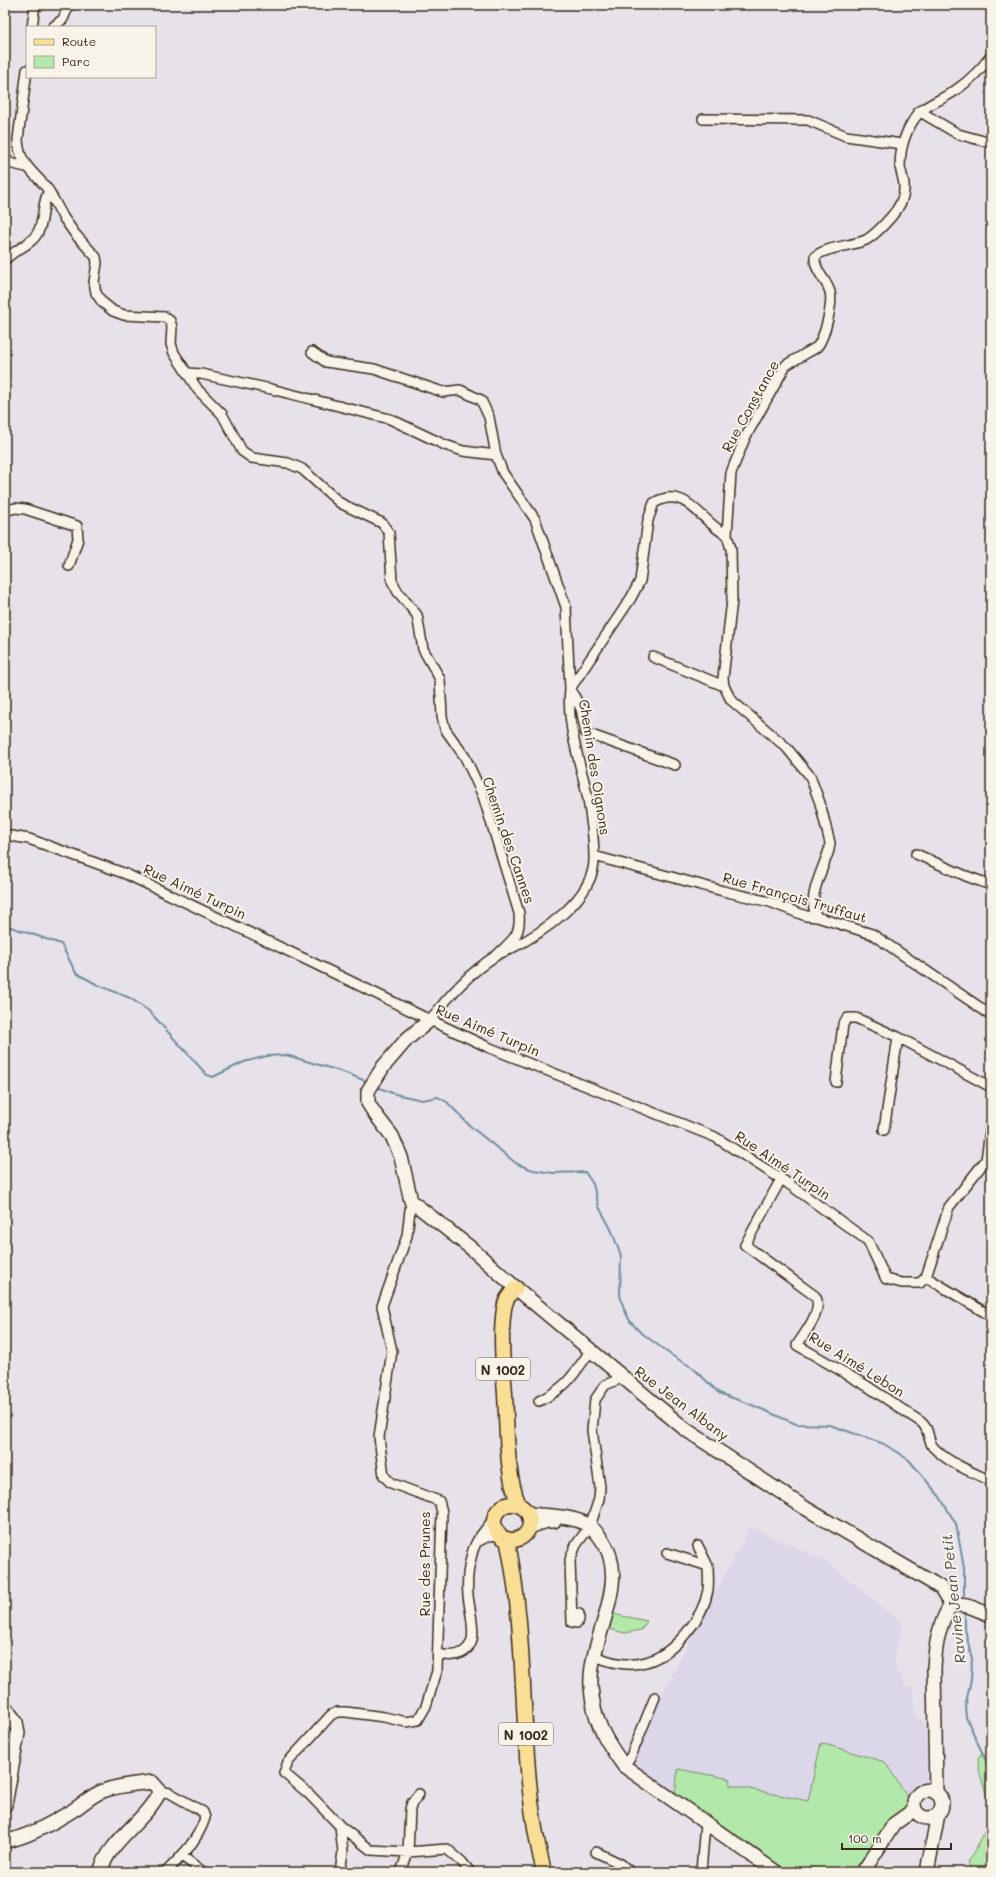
<svg xmlns="http://www.w3.org/2000/svg" width="996" height="1877" font-family="Mali,sans-serif">
  <style>
    .built { fill: #dcd6e9 }
    .green { fill: #b2e9ab; stroke: #768a64 }
    .lines { fill: none; stroke-linecap: round; stroke-linejoin: round }
    .stream { stroke: #728ea0; stroke-width: 2 }
    .street-casing { stroke: #3b2a1e; stroke-width: 12 }
    .secondary-casing { stroke: #3b2a1e; stroke-width: 16 }
    .primary-casing { stroke: #3b2a1e; stroke-width: 17 }
    .street { stroke: #f7f3e8; stroke-width: 9 }
    .secondary { stroke: #f7f3e8; stroke-width: 13 }
    .primary { stroke: #f9df96; stroke-width: 14 }
    .labels { text-anchor: middle; dominant-baseline: central; stroke-width: 4; stroke-linejoin: round; paint-order: stroke }
    .shield { fill: #f7f3e8; stroke: #73665b; stroke-width: 1 }
    .shield-label { font-size: 13px; font-weight: bold; fill: #3b2a1e }
    .street-label { font-size: 14px; fill: #3b2a1e; stroke: #f7f3e8 }
    .water-label { font-size: 15px; font-style: italic; fill: #525454; stroke: #f7f3e8 }
  </style>
  <rect width="100%" height="100%" fill="#e7e2e9"/>
  <filter id="ink" filterUnits="userSpaceOnUse"><feTurbulence type="fractalNoise" baseFrequency=".025" numOctaves="2"/><feDisplacementMap in="SourceGraphic" scale="8" xChannelSelector="R" yChannelSelector="G"/><feConvolveMatrix kernelMatrix="1 2 1 2 8 2 1 2 1" color-interpolation-filters="sRGB"/></filter>
  <g filter="url(#ink)">
    <path class="built" d="M750,1527L828,1562L895,1618L904,1624L898,1635L901,1637L895,1648V1663L898,1675H901L905,1688L912,1686L915,1698L912,1699L916,1715L926,1725V1771L932,1791L920,1793L915,1799L914,1806L889,1822L855,1872H797L781,1868L635,1768V1759L658,1702Z"/>
    <path class="green" d="M613,1614L647,1621L641,1630L625,1633L609,1629L608,1625Z
      M821,1743L885,1762L908,1798V1804L889,1821L853,1872H799L782,1867L675,1794L678,1769L731,1779L730,1785L808,1801Z
      M981,1754L991,1758V1872H971L968,1861C977,1846 994,1822 989,1803C985,1788 978,1774 978,1758Z"/>
    <g class="lines">
      <path class="stream" d="M5,925L61,944L76,973L98,985L130,998L149,1011L207,1075L213,1077L244,1062L267,1056L286,1055L346,1073L368,1082
        M377,1087L395,1094L422,1100L438,1097L447,1102L470,1126L517,1164L533,1170L553,1173L585,1172L593,1184L599,1207L611,1229L621,1256L620,1295L624,1309L630,1321L639,1331L671,1355L693,1368L719,1393L752,1405L796,1424L830,1425L884,1444L909,1460L940,1497L956,1524L964,1568V1600
        M965,1610V1629L972,1659L971,1680L965,1707L966,1717L991,1772"/>
      <g class="street-casing">
        <path id="street" d="M32,27L35,5
          M53,27L63,19L69,5
          M919,111L958,134L991,143
          M703,119L808,120L846,136L902,144
          M5,157L9,163L26,167
          M49,191L63,217L75,234L96,257L97,263L94,282L96,293L102,302L113,311L124,315L165,317L170,321L172,327L171,344L174,353L198,390L222,414L242,451L252,458L288,463L302,469L340,503L382,523L389,533L392,581L398,592L417,615L423,649L440,679L442,716L445,729L465,757L483,796L519,913C521,936 513,939 498,954
          M5,260C13,250 32,245 38,232C45,219 41,204 49,191C34,171 19,166 18,139L27,70
          M312,352L326,362L374,369L443,392L460,390L481,400L489,417L496,455L503,473L535,519L566,607L570,689C566,727 581,763 588,799C591,818 594,838 594,857C596,898 541,934 508,950C504,952 500,953 497,955C470,972 449,996 430,1020
          M187,373L201,374L271,389L390,419L445,445L463,451L496,455
          M5,511L15,508L25,509L77,526L78,539L69,566
          M653,657L724,686
          M570,689L631,598L640,581L648,520L654,503C687,484 700,522 727,535
          M571,690L581,709L586,733L675,765
          M5,835L29,839L126,874L309,961L430,1020L490,1048L715,1137L786,1182L868,1241L886,1279L902,1283H920L926,1277L949,1207L986,1160L991,1124
          M916,854L966,876L991,885
          M594,856L723,891L770,902L806,916L817,917L872,934L991,1015
          M817,917C806,898 823,870 829,850L830,843L820,803L810,776L786,747L731,700L724,686L723,678L732,600L731,549L727,535L731,473L745,438L786,365L817,347C825,337 833,304 830,292C827,280 814,271 815,257C823,247 853,246 866,240C875,235 884,225 891,217C901,206 907,194 903,179C902,175 901,171 900,167C900,155 902,143 907,132C920,103 933,106 956,90C969,81 982,68 991,56
          M836,1082L843,1024L848,1018H856L898,1037L991,1087
          M884,1130L898,1037
          M781,1179L745,1245L815,1296C824,1309 805,1333 797,1345L867,1386L921,1422C930,1429 927,1439 933,1447C948,1463 972,1472 991,1481
          M411,1201L407,1236L382,1306L392,1351L379,1437L384,1476L391,1483L439,1501L442,1512L437,1671L426,1706L418,1720L406,1722L384,1717L346,1712H337L331,1715L288,1762L284,1773L309,1794L340,1826L371,1850L408,1852L447,1849L462,1862L470,1872
          M926,1277L991,1316
          M539,1401C568,1387 573,1375 591,1350
          M477,1542L489,1536L500,1535
          M698,1546L708,1566
          M572,1612L579,1614V1620L577,1623L572,1622L570,1560L576,1545L590,1526L599,1499L600,1487L592,1430L595,1400L605,1385L622,1378
          M439,1654C451,1657 465,1656 471,1643C476,1632 469,1607 468,1595C467,1583 468,1569 471,1558C474,1540 485,1531 495,1517
          M595,1656C611,1663 628,1667 646,1662C674,1654 703,1619 708,1590C709,1582 708,1574 708,1566L667,1553
          M624,1766L631,1756L655,1697
          M160,1791L170,1793L203,1812L205,1818C198,1840 182,1856 166,1872
          M596,1852L621,1864L630,1872
          M182,1856L203,1872
          M340,1872L343,1852L340,1826
          M401,1872L408,1852L410,1809L412,1803L419,1794
          M701,1872L705,1823"/>
      </g>
      <g class="secondary-casing">
        <path id="secondary" d="M430,1020L407,1039L383,1067L368,1091V1103L375,1114L392,1136L401,1157L411,1201L472,1249L516,1288L685,1429L805,1508L933,1583L941,1588L951,1605
          M528,1514C546,1516 562,1515 579,1521C589,1524 594,1529 600,1537C634,1581 588,1638 591,1686C593,1720 605,1740 624,1766L776,1872
          M529,1527L547,1521H554
          M5,1707L16,1722L18,1733L5,1805
          M914 1804a14 14 0 1 1 28 0a14 14 0 1 1-28 0Z
          M936,1793L934,1669C935,1648 939,1622 951,1605C966,1603 977,1610 991,1615
          M5,1841C27,1838 56,1821 75,1809C84,1803 92,1795 103,1791C119,1785 136,1784 152,1782L160,1791C146,1821 110,1839 100,1872
          M863,1872L894,1824L915,1809
          M927,1872L938,1814"/>
      </g>
      <g class="primary-casing">
        <path id="primary" d="M516,1288C509,1294 505,1300 504,1309C500,1334 503,1368 505,1394C507,1427 506,1476 519,1505
          M494 1522a18 18 0 1 1 36 0a18 18 0 1 1-36 0Z
          M507,1539C531,1648 516,1763 544,1872"/>
      </g>
      <use href="#street" class="street"/>
      <use href="#secondary" class="secondary"/>
      <use href="#primary" class="primary"/>
    </g>
  </g>
  <g class="labels">
    <g class="shield">
      <rect x="476" y="1358" width="54" height="22" rx="3"/>
      <rect x="499" y="1723" width="54" height="22" rx="3"/>
    </g>
    <g class="shield-label">
      <text x="503" y="1369">N 1002</text>
      <text x="526" y="1734">N 1002</text>
    </g>
    <g class="street-label">
      <text transform="translate(750 406) rotate(-61)">Rue Constance</text>
      <text transform="translate(595 767) rotate(81)">Chemin des Oignons</text>
      <text transform="translate(509 840) rotate(71)">Chemin des Cannes</text>
      <text transform="translate(195 891) rotate(25)">Rue Aimé Turpin</text>
      <text transform="translate(795 897) rotate(16)">Rue François Truffaut</text>
      <text transform="translate(488 1030) rotate(23)">Rue Aimé Turpin</text>
      <text transform="translate(783 1165) rotate(34)">Rue Aimé Turpin</text>
      <text transform="translate(857 1364) rotate(32)">Rue Aimé Lebon</text>
      <text transform="translate(682 1403) rotate(37)">Rue Jean Albany</text>
      <text transform="translate(424 1564) rotate(-90)">Rue des Prunes</text>
    </g>
    <g class="water-label">
      <text transform="translate(953 1599) rotate(-96)">Ravine Jean Petit</text>
    </g>
  </g>
  <rect width="996" height="1877" fill="none" stroke="#f7f3e8" stroke-width="20"/>
  <rect x="10" y="10" width="976" height="1857" fill="none" stroke="#3b2a1e" stroke-width="1.5" filter="url(#ink)"/>
  <rect x="26" y="26" width="130" height="52" fill="#f7f3e8" stroke="#aca397"/>
  <rect x="34" y="39" width="20" height="6" fill="#f9df96" stroke="#aca397"/>
  <text x="62" y="46" font-size="12" fill="#3b2a1e">Route</text>
  <rect x="34" y="56" width="20" height="12" fill="#b2e9ab" stroke="#aca397"/>
  <text x="62" y="66" font-size="12" fill="#3b2a1e">Parc</text>
  <path d="M842 1843v6h109v-6" fill="none" stroke="#3b2a1e" stroke-width="2"/>
  <text x="848" y="1843" font-size="12" fill="#3b2a1e" stroke="#f7f3e8" stroke-width="3" paint-order="stroke">100 m</text>
</svg>
